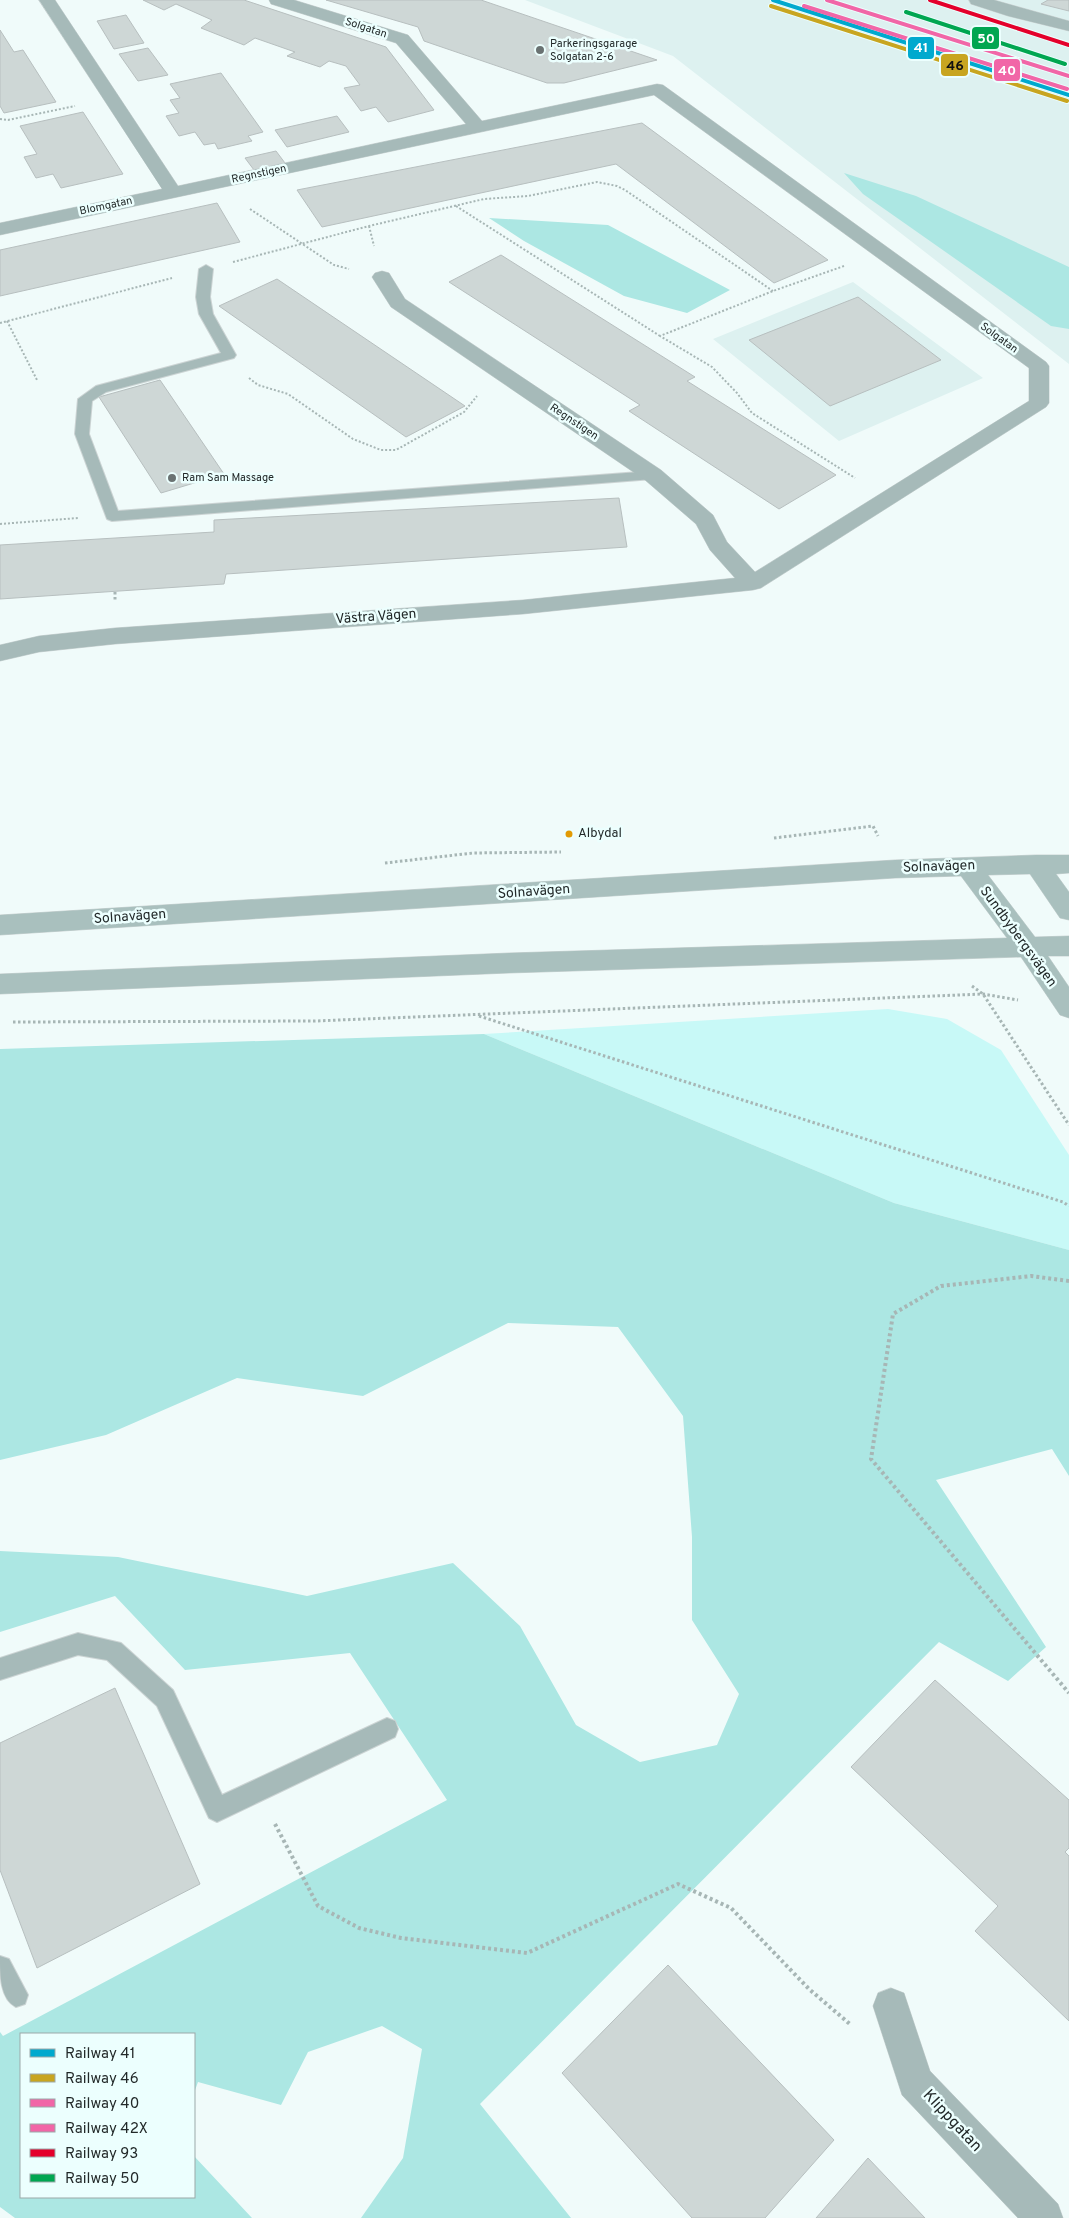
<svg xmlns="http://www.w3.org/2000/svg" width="1069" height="2218" font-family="Overpass,sans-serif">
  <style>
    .built { fill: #ddf1f0 }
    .green { fill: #c8f9f7 }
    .forest { fill: #ace7e3 }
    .building { fill: #ced7d6; stroke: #b7bfbf }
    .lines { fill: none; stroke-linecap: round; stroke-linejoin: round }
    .service-casing { stroke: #ccd4d4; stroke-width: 2 }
    .minor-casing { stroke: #ccd4d4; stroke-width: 1 }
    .secondary-casing { stroke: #ccd4d4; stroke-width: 1 }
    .path-far2 { stroke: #a7b6b5; stroke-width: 2; stroke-dasharray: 2 2; stroke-linecap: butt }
    .path-far1 { stroke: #a7b6b5; stroke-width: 3; stroke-dasharray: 2.5 2.5; stroke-linecap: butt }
    .path { stroke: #a7b6b5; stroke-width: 4; stroke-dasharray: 3 3; stroke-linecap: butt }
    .service { fill: #a6bab9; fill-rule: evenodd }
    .minor { fill: #a6bab9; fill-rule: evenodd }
    .secondary { fill: #a9c0be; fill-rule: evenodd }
    .rail-1-casing { stroke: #ecfffe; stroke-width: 6 }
    .rail-2-casing { stroke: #ecfffe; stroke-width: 6 }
    .rail-3-casing { stroke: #ecfffe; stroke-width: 6 }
    .rail-4-casing { stroke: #ecfffe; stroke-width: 6 }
    .rail-5-casing { stroke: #ecfffe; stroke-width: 6 }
    .rail-6-casing { stroke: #ecfffe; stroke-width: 6 }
    .rail-1 { stroke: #00a9ce; stroke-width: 4 }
    .rail-2 { stroke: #c8a520; stroke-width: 4 }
    .rail-3 { stroke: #f166a7; stroke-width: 4 }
    .rail-4 { stroke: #f166a7; stroke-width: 4 }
    .rail-5 { stroke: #e4002b; stroke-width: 4 }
    .rail-6 { stroke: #00a651; stroke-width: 4 }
    .poi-dot { fill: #6a7272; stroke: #ecfffe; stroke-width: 2 }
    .bus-dot { fill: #e29a04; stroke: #ecfffe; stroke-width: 2 }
    .labels { text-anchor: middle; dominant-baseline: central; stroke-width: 5; stroke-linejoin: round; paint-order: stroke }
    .far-street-label { font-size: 11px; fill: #222929; stroke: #ecfffe }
    .far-poi-label { font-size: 11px; fill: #222929; stroke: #ecfffe; text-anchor: start }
    .bus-label { font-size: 13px; fill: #222929; stroke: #ecfffe; text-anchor: start }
    .street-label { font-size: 14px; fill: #222929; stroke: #ecfffe }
    .near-street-label { font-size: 16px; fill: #222929; stroke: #ecfffe }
    .line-badge { stroke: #ecfffe; stroke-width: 2 }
    .badge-label { font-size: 14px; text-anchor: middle; font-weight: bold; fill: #fff }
    .pale-badge-label { font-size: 14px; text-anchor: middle; font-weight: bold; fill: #111 }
  </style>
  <rect width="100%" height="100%" fill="#f0fbfa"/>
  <path class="built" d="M525,0H1069V364L673,56Z
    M853,282L983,378L839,441L713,339Z"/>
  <path class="green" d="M888,1009L947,1019L1001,1050L1069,1155V1250L894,1203L484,1034Z"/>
  <path class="forest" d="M844,173L916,196L1069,267V329L1051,326L863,194Z
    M489,218L608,225L730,290L687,313L624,296L524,241Z
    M484,1034L894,1203L1069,1250V1476L1052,1449L936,1480L1046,1647L1008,1681L939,1642L480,2104L571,2218H361L403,2158L422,2049L382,2026L308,2052L281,2105L198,2082L194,2093V2034H21V2197H194V2156L252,2218H15L0,2207V2032L3,2036L447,1800L350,1653L185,1670L115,1596L0,1632V1551L118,1557L307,1596L453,1563L520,1626L576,1725L640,1762L717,1745L739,1694L692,1620V1537L683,1416L618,1327L508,1323L363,1396L237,1378L106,1435L0,1460V1049Z"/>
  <path class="building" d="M143,0H244L386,47L434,110L388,122L376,107L361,111L344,88L360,85L346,66L329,61L320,67L287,56L295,52L255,38L244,45L201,28L212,20L176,4L164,10Z
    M326,0H481L657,60L564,83H547L424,41L418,27Z
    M1048,0H1069V11L1041,4Z
    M126,15L144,43L114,49L97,21Z
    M0,30L14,52L23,50L56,102L4,113L0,106Z
    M148,48L168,75L138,81L119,54Z
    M221,73L263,132L248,136L252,141L218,149L215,143L204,145L195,132L179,136L166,116L179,113L170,100L180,98L170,84Z
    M83,112L123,174L61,188L53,174L36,178L24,157L37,154L20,126Z
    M337,116L349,132L287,147L275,130Z
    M642,123L828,260L774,283L616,164L322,227L297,190Z
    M276,151L285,163L254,170L245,158Z
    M217,203L240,242L0,296V250Z
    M501,255L695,377L687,381L836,475L779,509L629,411L640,405L449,282Z
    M277,279L465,406L406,437L219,306Z
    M858,297L941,360L830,406L749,340Z
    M160,380L224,474L161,493L99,397Z
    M619,498L627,547L226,574L224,584L0,599V545L214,532V520Z
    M935,1680L1069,1800V1848L1065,1852L1069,1856V2021L975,1931L998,1906L851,1767Z
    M115,1688L200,1884L37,1968L0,1870V1743Z
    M668,1965L834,2140L765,2218H692L562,2073Z
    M868,2158L925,2218H816Z"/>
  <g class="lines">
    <g class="service-casing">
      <path id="service" d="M206,265L213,269L210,297L213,314L236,355L234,358L106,392L92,401L89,434L118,511L653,471L658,472L660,475L658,478L653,479L112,521L107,519L75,434L78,399L96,386L221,353L199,314L196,297L199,269Z
        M78,1633L121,1643L173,1690L222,1795L387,1718L395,1721L398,1729L395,1737L217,1822L209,1818L157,1706L107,1660L78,1655L0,1680V1658Z
        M0,1956L9,1959L28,1995L25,2004L16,2007C0,1999 0,1975 0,1956Z"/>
    </g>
    <g class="minor-casing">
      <path id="minor" d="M39,0H55L178,186L466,124L396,43L271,4L269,0H294L408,35L482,121L657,84L663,85L1046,362L1049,366V403L1046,407L761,588L753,590L523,614L115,644L39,652L0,661V645L39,636L115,628L523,600L735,578L710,550L696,524L645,480L391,307L372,277L375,273L382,271L389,273L405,299L661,470L713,515L727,542L755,572L1029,401V368L654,95L0,235V223L162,189Z
        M969,0H994L1069,21V31L1008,16L971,4Z
        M891,1988L904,1993L930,2071L1058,2204L1063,2218H1018L902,2095L873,2006L878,1993Z"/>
    </g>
    <g class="secondary-casing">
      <path id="secondary" d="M1036,855H1069V873L1056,874L1069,892V920L1060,918L1030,874L988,875L1035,937L1069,936V956H1048L1069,987V1018L1060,1015L1021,957L509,973L0,994V974L509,953L1007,938L961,876L895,878L0,935V915L895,860Z"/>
    </g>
    <path class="path-far2" d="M0,119L8,120L75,106
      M456,206L660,336
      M250,209L334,265L349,269
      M369,226L374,246
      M233,262L369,226L484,199L528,196L597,182L617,186L625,190L773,291
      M844,266L773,291L660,336L712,367L737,393L752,413L855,478
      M7,321L37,380
      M0,323L172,278
      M249,378L258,385L288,394L353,439L381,450H396L464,412L477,396
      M0,524L78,518"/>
    <path class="path-far1" d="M115,592V601
      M774,838L873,826L878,836
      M385,863L473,853L561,852
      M972,986L983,994L1069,1125
      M479,1016L1063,1202L1069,1206
      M13,1022L315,1021L983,994L1018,1000"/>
    <path class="path" d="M1069,1281L1031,1276L941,1286L893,1314L871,1459L1069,1693
      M275,1824L318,1906L359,1928L401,1938L527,1953L678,1884L731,1908L809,1989L851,2025"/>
    <use href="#service" class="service"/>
    <use href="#minor" class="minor"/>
    <use href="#secondary" class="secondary"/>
    <g class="rail-1-casing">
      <path id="rail-1" d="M773,0L1069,95"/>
    </g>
    <g class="rail-2-casing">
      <path id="rail-2" d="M771,6L1067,101"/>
    </g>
    <g class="rail-3-casing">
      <path id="rail-3" d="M804,6L1067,89"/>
    </g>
    <g class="rail-4-casing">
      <path id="rail-4" d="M827,0L1069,76"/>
    </g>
    <g class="rail-5-casing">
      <path id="rail-5" d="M930,0L1069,45"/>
    </g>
    <g class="rail-6-casing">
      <path id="rail-6" d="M906,12L1065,64"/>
    </g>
    <use href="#rail-1" class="rail-1"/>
    <use href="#rail-2" class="rail-2"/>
    <use href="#rail-3" class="rail-3"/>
    <use href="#rail-4" class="rail-4"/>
    <use href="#rail-5" class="rail-5"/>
    <use href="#rail-6" class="rail-6"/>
  </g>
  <g class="poi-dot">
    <circle cx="540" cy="50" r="5"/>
    <circle cx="172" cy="478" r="5"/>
  </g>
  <circle class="bus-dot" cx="569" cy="834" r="4.5"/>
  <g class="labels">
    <g class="far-street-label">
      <text transform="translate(366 28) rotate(18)">Solgatan</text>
      <text transform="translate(259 174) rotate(-12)">Regnstigen</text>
      <text transform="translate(106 206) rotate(-12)">Blomgatan</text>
      <text transform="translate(999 338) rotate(36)">Solgatan</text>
      <text transform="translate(574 422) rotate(34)">Regnstigen</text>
    </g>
    <g class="far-poi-label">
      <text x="550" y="44">Parkeringsgarage<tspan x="550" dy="13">Solgatan 2-6</tspan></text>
      <text x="182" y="478">Ram Sam Massage</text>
    </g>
    <g class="bus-label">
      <text x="578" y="834">Albydal</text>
    </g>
    <g class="street-label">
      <text transform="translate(376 617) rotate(-4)">Västra Vägen</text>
      <text transform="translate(939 867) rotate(-2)">Solnavägen</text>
      <text transform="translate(534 892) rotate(-4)">Solnavägen</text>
      <text transform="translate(130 917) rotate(-4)">Solnavägen</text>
      <text transform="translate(1018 937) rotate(54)">Sundbybergsvägen</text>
    </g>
    <g class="near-street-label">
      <text transform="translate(952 2121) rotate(47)">Klippgatan</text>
    </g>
  </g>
  <g class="line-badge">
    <rect x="971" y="26" width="29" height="24" rx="5" fill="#00a651"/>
    <rect x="907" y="36" width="28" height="24" rx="5" fill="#00a9ce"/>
    <rect x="940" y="53" width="29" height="24" rx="5" fill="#c8a520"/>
    <rect x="993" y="58" width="28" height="24" rx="5" fill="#f166a7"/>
  </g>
  <g class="badge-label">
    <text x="986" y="43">50</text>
    <text x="921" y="52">41</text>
    <text x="1007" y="75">40</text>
  </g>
  <g class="pale-badge-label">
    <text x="955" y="70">46</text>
  </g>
  <rect x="20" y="2033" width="175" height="165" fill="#ecfffe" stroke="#9ba9a9"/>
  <rect x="30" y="2049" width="25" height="8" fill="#00a9ce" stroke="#9ba9a9"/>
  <text x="65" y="2058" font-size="15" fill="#222929">Railway 41</text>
  <rect x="30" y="2074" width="25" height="8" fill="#c8a520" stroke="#9ba9a9"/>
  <text x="65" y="2083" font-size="15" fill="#222929">Railway 46</text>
  <rect x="30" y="2099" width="25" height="8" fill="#f166a7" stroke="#9ba9a9"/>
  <text x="65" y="2108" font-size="15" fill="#222929">Railway 40</text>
  <rect x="30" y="2124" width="25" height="8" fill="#f166a7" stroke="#9ba9a9"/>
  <text x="65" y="2133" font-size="15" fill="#222929">Railway 42X</text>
  <rect x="30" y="2149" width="25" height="8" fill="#e4002b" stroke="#9ba9a9"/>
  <text x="65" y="2158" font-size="15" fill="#222929">Railway 93</text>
  <rect x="30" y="2174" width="25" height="8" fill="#00a651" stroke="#9ba9a9"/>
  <text x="65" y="2183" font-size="15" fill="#222929">Railway 50</text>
</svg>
